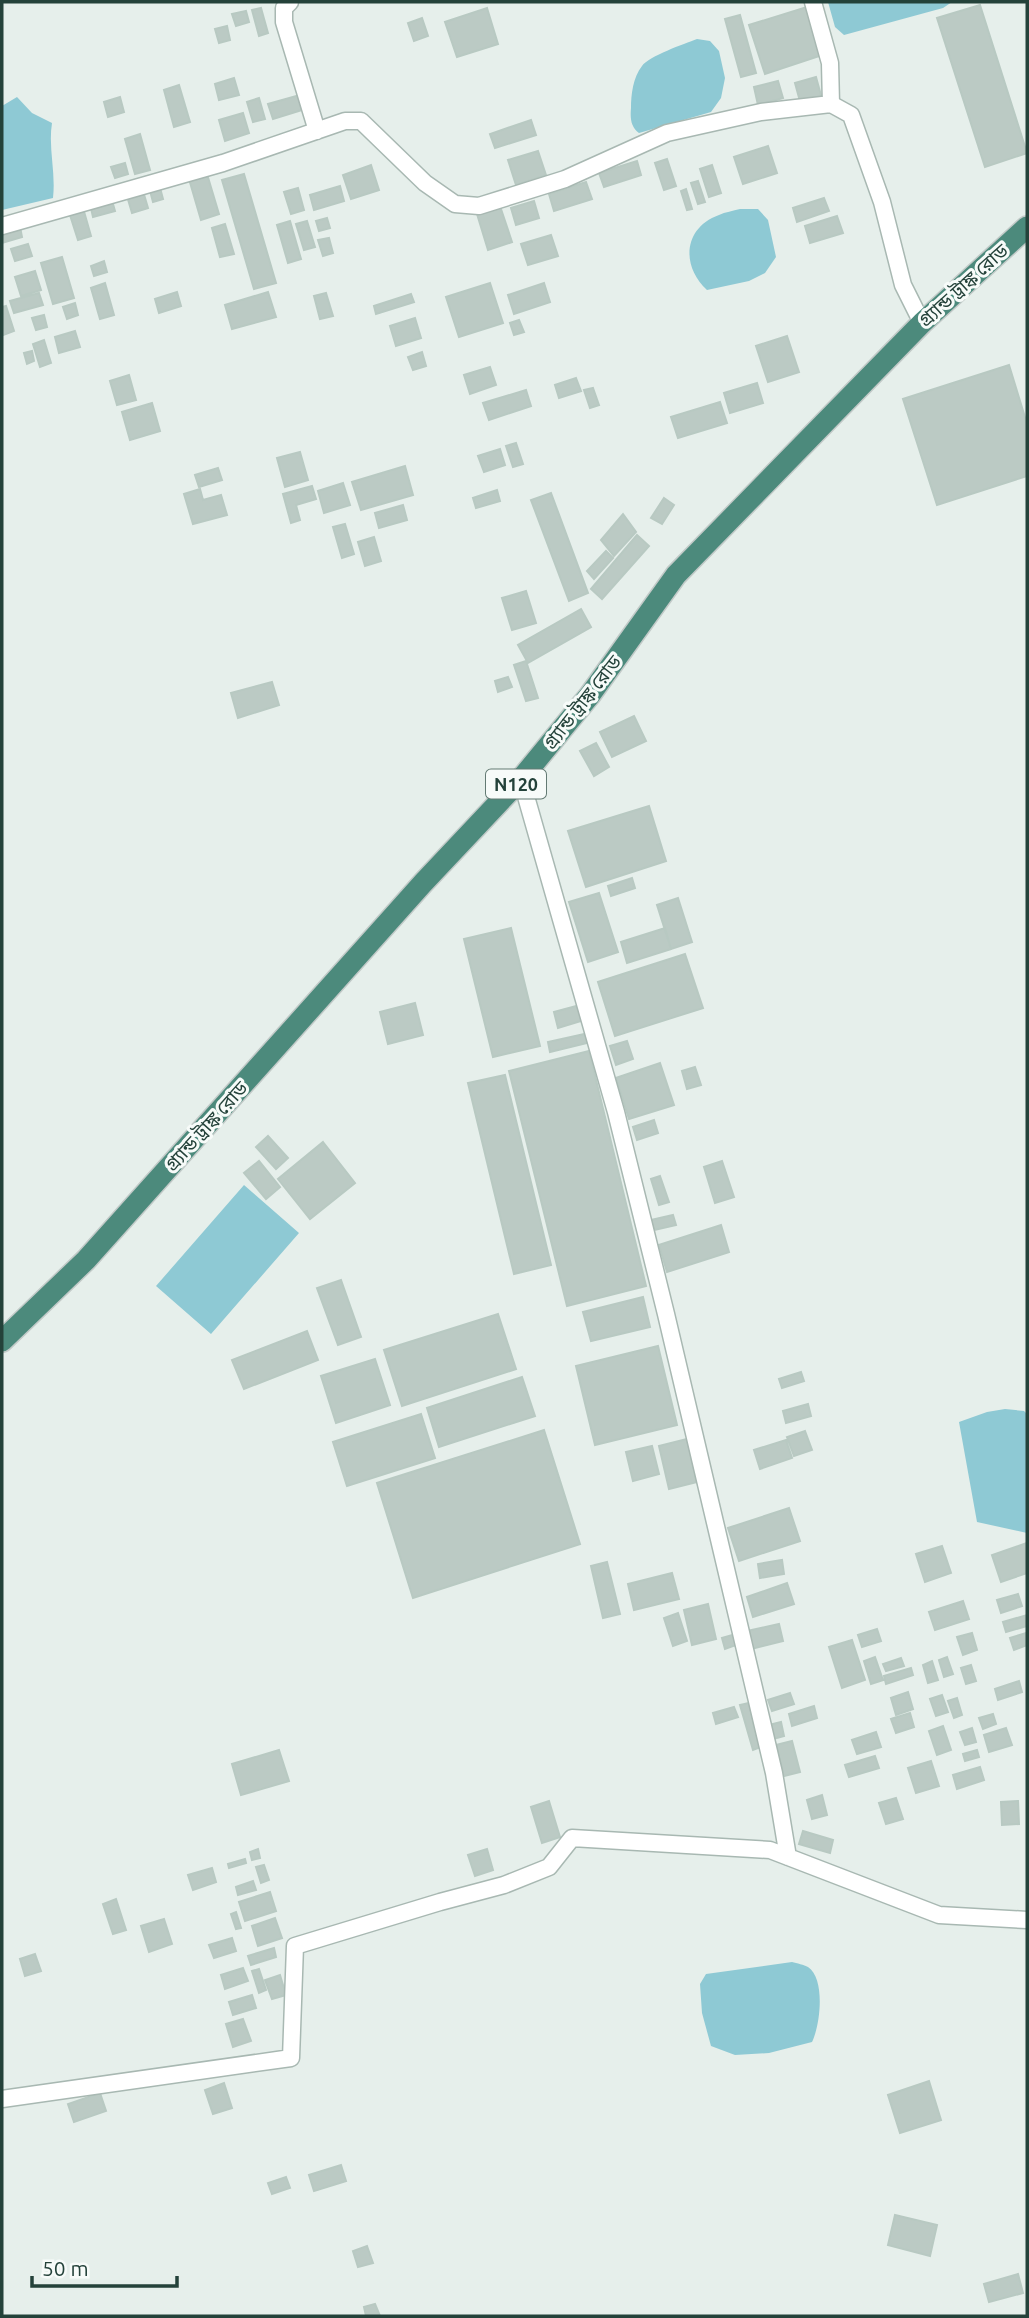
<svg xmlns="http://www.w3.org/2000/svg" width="1029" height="2318" font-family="Ubuntu,'Noto Sans Bengali',sans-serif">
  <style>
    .water { fill: #8ec9d4 }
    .building { fill: #bbcac4; stroke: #b8c9c2; stroke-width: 2 }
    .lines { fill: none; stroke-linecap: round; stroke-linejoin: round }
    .minor-casing { stroke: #a8b8b2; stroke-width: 19 }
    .trunk-casing { stroke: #c2cac8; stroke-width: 24 }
    .minor { stroke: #fff; stroke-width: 16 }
    .trunk { stroke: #4c8a7c; stroke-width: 21 }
    .labels { text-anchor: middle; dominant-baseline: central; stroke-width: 6; stroke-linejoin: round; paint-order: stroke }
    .shield { fill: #f7fbf9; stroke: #637a73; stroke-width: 2 }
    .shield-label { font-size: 18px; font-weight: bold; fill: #24423a }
    .street-label { font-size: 19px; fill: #24423a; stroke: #f7fbf9 }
  </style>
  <rect width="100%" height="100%" fill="#e6efeb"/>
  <path class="water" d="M828,2H952L943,8L844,35L835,27Z
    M697,39L710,41L719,51L725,78L721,98L711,112L639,133C631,127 630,119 631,108C631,95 633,77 642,66C649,56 684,44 697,39Z
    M17,97L32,113L52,123C48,148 56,172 53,198L2,210V106Z
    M740,209H758L768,220L776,257L765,273L749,281L707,290C681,266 683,228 719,215C725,212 733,211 740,209Z
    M244,1185L299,1233L211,1334L156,1286Z
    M1005,1409L1024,1411L1027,1414V1533L977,1522L959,1422L987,1412Z
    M792,1962C797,1963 804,1965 808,1967C826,1979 820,2026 812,2042L769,2053L735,2055L711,2046L702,2013L700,1984L706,1974Z"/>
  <path class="building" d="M980,5L1027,153L985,167L937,18Z
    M807,7L822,55L765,74L749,25Z
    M261,8L268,33L259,36L252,10Z
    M487,8L498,44L457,57L445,22Z
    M246,11L249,22L236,26L232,14Z
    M740,15L756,73L741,77L725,19Z
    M422,18L428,36L414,41L408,23Z
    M227,26L230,40L219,43L215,29Z
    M816,77L822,99L801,105L795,83Z
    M234,78L239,95L219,100L215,84Z
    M778,81L783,98L758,105L754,87Z
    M179,85L190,122L174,127L164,90Z
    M300,95L305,109L273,119L268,104Z
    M120,97L124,112L108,117L104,102Z
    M259,98L265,119L253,122L247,102Z
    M243,113L249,133L225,141L219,120Z
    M531,120L536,135L495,148L490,134Z
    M140,134L150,170L135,174L125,139Z
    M768,146L777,173L743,184L734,157Z
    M538,151L546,175L516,185L508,160Z
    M667,159L676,186L664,190L655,163Z
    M637,161L641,175L604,187L599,173Z
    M125,163L128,174L115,178L111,167Z
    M371,165L379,190L351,199L343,175Z
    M712,165L721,193L709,197L700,169Z
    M207,174L219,214L201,220L189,179Z
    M244,174L276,283L254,289L222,180Z
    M698,181L705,202L698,204L691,183Z
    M586,182L592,199L554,211L549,194Z
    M159,184L163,199L153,202L149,187Z
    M340,186L344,201L314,210L310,195Z
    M298,188L304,210L291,214L284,192Z
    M686,189L692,209L687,210L681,191Z
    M143,191L148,208L132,213L127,196Z
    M111,197L115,211L93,217L90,204Z
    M824,198L829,211L797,222L793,208Z
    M534,201L539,218L516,225L511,208Z
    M500,206L512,242L488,250L477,214Z
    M83,208L91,236L78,240L69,212Z
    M837,216L843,233L810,243L805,226Z
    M327,218L330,228L319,231L316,221Z
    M290,221L301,259L288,263L277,225Z
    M307,221L315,247L304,250L296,224Z
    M225,224L234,254L220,257L212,228Z
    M20,227L22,237L2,243V233Z
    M551,235L558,256L528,265L521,244Z
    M329,238L333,253L323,256L318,240Z
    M28,244L32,256L15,261L11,249Z
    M62,257L74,298L53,304L41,263Z
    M104,261L107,272L94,276L91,266Z
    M35,271L41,290L21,296L15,277Z
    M105,283L114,315L100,319L91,288Z
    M490,283L503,323L459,337L446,297Z
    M544,283L550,302L514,314L508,295Z
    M177,292L181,306L159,313L155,299Z
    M268,292L276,317L232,329L225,305Z
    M39,293L43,305L14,313L10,301Z
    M326,293L333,316L320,319L314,296Z
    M411,294L414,302L376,314L374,306Z
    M75,303L78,315L67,319L63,307Z
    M6,306L14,331L3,335L2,307Z
    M44,315L47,327L36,330L32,318Z
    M415,318L421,338L396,346L390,326Z
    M519,320L524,332L514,335L510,323Z
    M75,331L80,347L59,353L55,337Z
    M787,336L799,372L768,382L756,346Z
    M44,340L51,363L40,367L33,344Z
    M32,351L34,361L27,364L24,353Z
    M422,352L426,366L413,370L408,357Z
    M1009,365L1027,424V476L937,505L903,399Z
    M490,367L496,385L470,394L464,375Z
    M129,375L136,400L117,405L110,381Z
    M576,378L581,391L559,398L555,385Z
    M757,383L763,403L730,413L724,393Z
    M593,388L599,405L590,408L584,390Z
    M526,390L531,406L489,420L483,403Z
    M720,402L727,423L678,438L671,417Z
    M152,403L160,431L130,440L122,412Z
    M516,443L523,464L513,467L506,446Z
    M500,449L505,465L484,472L478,456Z
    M300,452L308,480L285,487L277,458Z
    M405,466L413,495L361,510L352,482Z
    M218,468L222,480L199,487L195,475Z
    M343,483L350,505L324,513L318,491Z
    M312,486L316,499L296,505L300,520L291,523L283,494Z
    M200,489L203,500L221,495L227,515L193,524L184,494Z
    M497,490L500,501L476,508L473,498Z
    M551,493L588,593L569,601L531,500Z
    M664,498L674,505L662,524L651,518Z
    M403,505L407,520L379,528L375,513Z
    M623,514L636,532L614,556L601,540Z
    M345,524L354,554L342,558L333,527Z
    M637,535L649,546L602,599L591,589Z
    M374,537L381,561L365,566L358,542Z
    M606,551L613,558L594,579L587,571Z
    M526,591L536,623L512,630L502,598Z
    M581,609L591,627L528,663L518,645Z
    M526,661L538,698L526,701L514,665Z
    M508,677L512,687L498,692L495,681Z
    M272,682L279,705L238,718L231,693Z
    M634,716L646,741L612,757L600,732Z
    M596,743L609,767L594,776L580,751Z
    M649,806L666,861L586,887L568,831Z
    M632,878L635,888L611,896L608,886Z
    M599,893L618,952L588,962L569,902Z
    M678,898L692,942L671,949L657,905Z
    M511,928L540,1046L493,1057L464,939Z
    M665,928L671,949L627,963L621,942Z
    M685,954L703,1008L615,1036L598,982Z
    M415,1003L423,1035L388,1044L380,1012Z
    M580,1005L584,1020L558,1028L554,1012Z
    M589,1033L591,1042L550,1052L548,1042Z
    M627,1041L633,1059L616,1065L610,1046Z
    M589,1051L646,1286L567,1306L509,1071Z
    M660,1063L674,1105L629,1119L616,1078Z
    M695,1067L701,1085L687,1089L682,1071Z
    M505,1075L551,1265L514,1274L468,1083Z
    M654,1120L658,1133L637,1140L633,1127Z
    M268,1136L288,1158L276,1169L256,1147Z
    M323,1142L355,1183L310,1219L278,1179Z
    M259,1161L280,1187L266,1199L244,1173Z
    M722,1161L734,1197L715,1203L704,1167Z
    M660,1176L669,1202L659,1205L651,1179Z
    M673,1215L676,1225L654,1230L651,1220Z
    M721,1225L729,1252L667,1272L659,1245Z
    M341,1280L361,1337L338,1345L317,1288Z
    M643,1297L650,1327L591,1341L583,1312Z
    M498,1314L516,1369L402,1406L384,1350Z
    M307,1331L318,1360L244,1389L232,1360Z
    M658,1346L677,1425L595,1445L576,1366Z
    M375,1359L390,1405L336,1423L321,1376Z
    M801,1372L804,1381L782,1388L779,1379Z
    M522,1377L535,1416L439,1447L427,1408Z
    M808,1404L811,1416L786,1423L783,1411Z
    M421,1414L435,1458L347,1486L333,1442Z
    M544,1430L580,1544L413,1598L377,1483Z
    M805,1431L812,1450L794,1456L787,1437Z
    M687,1439L697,1482L669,1489L659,1446Z
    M786,1440L792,1458L760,1469L754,1450Z
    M652,1446L659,1474L633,1481L626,1452Z
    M789,1508L800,1541L739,1561L728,1528Z
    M1027,1543V1573L1001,1582L992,1555Z
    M942,1546L951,1573L925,1582L916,1554Z
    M782,1560L784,1574L760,1578L758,1564Z
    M607,1562L620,1614L603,1618L591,1566Z
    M672,1573L679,1599L634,1610L628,1584Z
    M787,1583L794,1604L753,1617L747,1597Z
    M1018,1594L1022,1606L1001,1613L997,1600Z
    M963,1601L969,1619L935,1630L929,1612Z
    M708,1604L716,1639L692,1645L684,1610Z
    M678,1613L687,1641L673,1646L664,1618Z
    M1027,1615V1626L1006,1632L1003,1622Z
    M779,1624L783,1641L751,1649L747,1631Z
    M877,1629L881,1641L862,1647L858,1635Z
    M972,1633L977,1650L963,1655L957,1637Z
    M1026,1633L1027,1645L1014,1650L1010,1638Z
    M736,1634L739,1644L725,1649L722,1638Z
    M852,1640L865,1680L842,1688L829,1647Z
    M875,1657L883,1680L871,1684L864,1661Z
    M947,1657L953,1674L944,1677L939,1660Z
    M901,1658L904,1666L886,1671L883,1664Z
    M932,1661L938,1680L928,1683L923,1665Z
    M971,1665L976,1681L966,1684L961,1668Z
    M911,1668L913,1675L886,1684L884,1676Z
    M1019,1681L1022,1692L998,1700L995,1689Z
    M908,1692L913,1709L896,1715L891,1698Z
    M790,1693L794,1704L772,1711L768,1700Z
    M942,1695L948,1712L936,1716L930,1699Z
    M957,1698L962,1715L954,1718L948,1701Z
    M749,1703L761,1747L753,1750L740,1705Z
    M814,1706L817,1718L792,1726L789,1714Z
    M734,1707L738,1717L716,1724L713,1713Z
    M910,1713L914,1727L896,1733L891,1719Z
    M993,1714L996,1724L983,1729L979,1718Z
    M781,1722L784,1736L773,1739L769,1725Z
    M943,1726L951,1750L937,1755L929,1731Z
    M972,1728L976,1742L965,1745L960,1732Z
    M1006,1728L1012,1745L989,1752L984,1735Z
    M876,1732L881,1747L857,1754L852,1740Z
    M792,1741L800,1772L784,1776L776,1745Z
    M279,1750L289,1781L241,1795L232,1764Z
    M977,1750L979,1757L965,1761L963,1754Z
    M875,1756L879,1768L849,1777L845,1765Z
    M931,1761L939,1786L916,1793L908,1768Z
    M980,1767L984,1780L957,1789L953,1775Z
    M822,1795L827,1815L812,1819L807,1800Z
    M896,1798L903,1819L886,1824L879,1803Z
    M549,1801L560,1837L542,1843L531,1807Z
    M1018,1801L1019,1824L1002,1825L1001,1802Z
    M803,1831L833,1840L830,1853L799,1844Z
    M258,1849L260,1858L252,1860L250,1852Z
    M487,1849L493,1870L475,1876L468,1855Z
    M245,1859L246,1863L229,1868L228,1864Z
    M264,1865L269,1880L261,1883L256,1867Z
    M212,1868L216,1882L193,1890L188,1875Z
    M253,1881L256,1890L238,1895L236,1887Z
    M270,1892L276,1911L245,1921L239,1902Z
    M116,1899L126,1930L113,1934L103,1904Z
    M236,1912L241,1928L236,1929L231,1914Z
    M275,1918L282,1938L258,1946L252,1926Z
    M164,1919L172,1944L149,1952L141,1926Z
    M232,1938L236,1951L214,1958L209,1945Z
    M274,1948L276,1957L251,1965L248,1956Z
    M35,1954L41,1971L25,1976L20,1959Z
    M243,1968L248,1981L225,1989L221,1975Z
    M259,1969L266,1990L259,1993L252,1971Z
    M280,1975L286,1995L272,1999L265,1980Z
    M252,1995L256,2008L233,2015L229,2002Z
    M243,2019L251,2041L233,2047L226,2024Z
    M929,2081L941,2120L900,2133L888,2095Z
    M224,2083L232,2108L213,2114L205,2090Z
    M100,2093L106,2111L74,2122L68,2104Z
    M341,2165L346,2181L314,2191L309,2175Z
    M286,2177L290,2188L272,2194L268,2183Z
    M895,2215L937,2225L930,2256L888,2245Z
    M367,2246L373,2263L358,2267L353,2251Z
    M1018,2274L1023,2293L989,2302L984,2284Z
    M375,2304L380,2316H366L364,2307Z"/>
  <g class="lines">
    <g class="minor-casing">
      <path id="minor" d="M290,2L284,8V22L317,131
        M813,2L830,63L831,104
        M2,226L223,163L345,121H361L425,183L455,204L479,206L565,179L667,133L761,112L831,104L851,115L882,202L903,285L922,323
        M521,779L616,1112L666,1314L774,1773L788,1857
        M2,2099L291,2058L295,1946L440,1902L504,1885L549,1867L572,1838L770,1850L939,1915L1027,1920"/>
    </g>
    <g class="trunk-casing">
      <path id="trunk" d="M2,1341L86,1260L423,883L521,779L590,695L676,575L922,323L1027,227"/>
    </g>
    <use href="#minor" class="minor"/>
    <use href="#trunk" class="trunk"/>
  </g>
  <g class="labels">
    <rect class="shield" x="486" y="769.5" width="60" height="29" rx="5"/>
    <g class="shield-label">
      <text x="516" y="784">N120</text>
    </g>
    <g class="street-label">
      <text transform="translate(963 285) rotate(-42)">গ্র্যান্ড ট্রাঙ্ক রোড</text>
      <text transform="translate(582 702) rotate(-52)">গ্র্যান্ড ট্রাঙ্ক রোড</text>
      <text transform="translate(206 1126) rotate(-48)">গ্র্যান্ড ট্রাঙ্ক রোড</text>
    </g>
  </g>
  <rect width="1029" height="2318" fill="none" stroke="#24423a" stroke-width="7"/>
  <path d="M32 2276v10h145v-10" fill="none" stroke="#24423a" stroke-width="3.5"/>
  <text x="42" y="2276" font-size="21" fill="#24423a" stroke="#f7fbf9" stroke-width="5" paint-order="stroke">50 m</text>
</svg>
